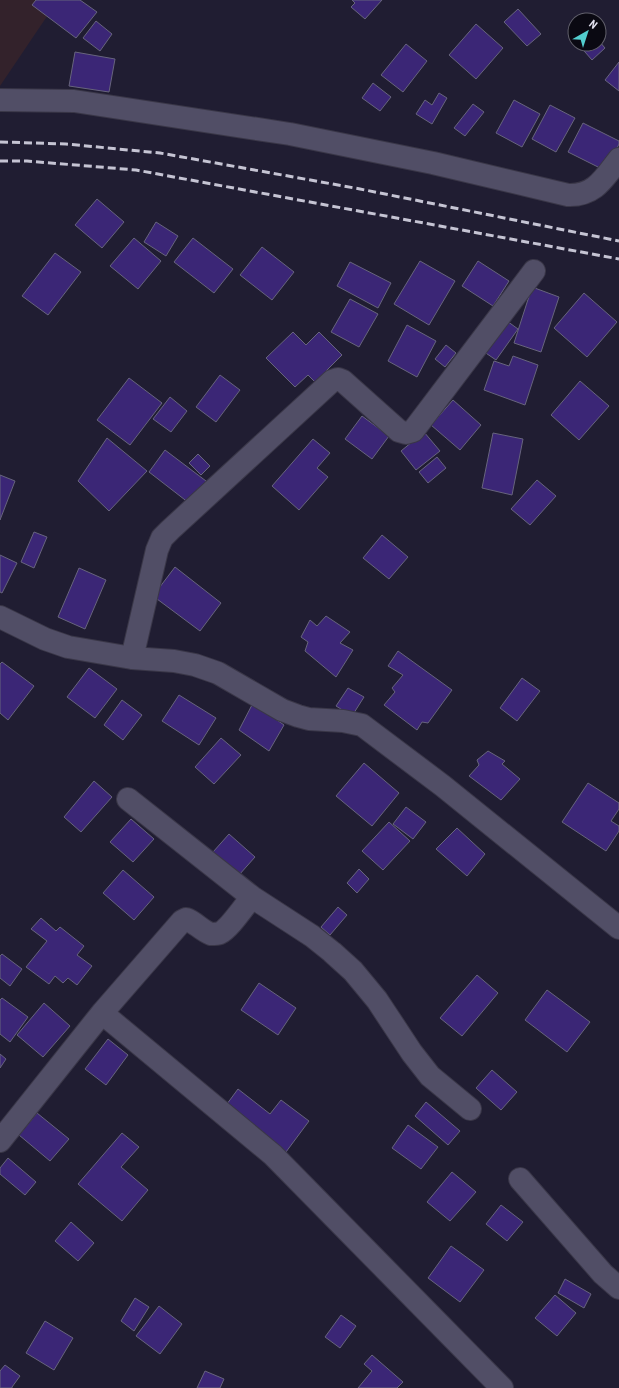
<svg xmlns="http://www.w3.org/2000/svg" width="619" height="1388" font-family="'Roboto Condensed',sans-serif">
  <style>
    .industrial { fill: #33222b }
    .building { fill: #3b2676; stroke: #67647d }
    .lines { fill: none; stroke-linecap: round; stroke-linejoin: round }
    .minor-casing { stroke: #3a3748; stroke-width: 24 }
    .minor { stroke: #514e66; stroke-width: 22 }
    .rail { stroke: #c5c4d3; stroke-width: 3; stroke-dasharray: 8 4; stroke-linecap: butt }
  </style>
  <rect width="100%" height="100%" fill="#201d32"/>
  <path class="industrial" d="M0,0H58L0,86Z"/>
  <path class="building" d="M36,0H80L97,12L76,38L32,5Z
    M352,0H382L365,19L351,7L355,3Z
    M518,9L541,34L527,46L504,22Z
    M96,21L112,34L100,51L83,38Z
    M476,24L503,48L476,79L449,55Z
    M599,41L605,48L592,60L578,44H599Z
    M406,44L427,61L403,92L381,75Z
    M75,52L115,59L109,92L69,86Z
    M619,62V91L605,80Z
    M373,83L391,97L380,111L362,98Z
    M439,93L447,98L432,124L416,114L425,100L432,105Z
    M514,100L540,114L522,147L496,133Z
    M473,104L484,112L465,136L454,128Z
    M550,105L575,118L556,152L532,139Z
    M583,123L619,141V144L606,171L568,152Z
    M97,199L124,222L102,248L75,225Z
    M156,222L178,236L166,256L144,242Z
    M134,238L161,261L138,289L110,266Z
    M193,238L233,269L214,293L174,262Z
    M262,247L294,272L272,300L240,275Z
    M55,253L81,272L48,315L22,296Z
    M420,261L455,281L429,325L394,304Z
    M478,261L509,281L493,306L462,286Z
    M350,262L391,283L378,308L337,286Z
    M532,287L559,297L541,352L514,343Z
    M584,293L617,322L587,357L554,328Z
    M350,299L378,314L359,347L331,332Z
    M500,316L518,329L496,360L477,347Z
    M407,325L436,341L417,377L388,361Z
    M293,332L306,345L319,332L342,355L315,382L308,375L295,387L266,358Z
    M446,345L456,353L445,367L435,359Z
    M513,356L538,365L525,405L484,390L494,361L509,366Z
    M220,375L240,390L216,422L196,407Z
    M129,378L162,403L130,445L97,420Z
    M580,381L609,406L579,440L551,415Z
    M170,397L187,411L171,432L153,419Z
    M453,400L481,425L460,450L431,425Z
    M362,416L389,436L372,459L345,439Z
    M424,432L440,451L416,470L401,451Z
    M493,433L523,439L512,495L482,488Z
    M107,438L147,471L109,511L78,481Z
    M313,439L330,453L317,468L328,477L299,510L272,486Z
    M165,450L206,481L189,503L149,472Z
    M198,454L210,466L201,475L189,463Z
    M437,457L446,468L428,483L419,472Z
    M0,475L15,481L0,520Z
    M537,480L556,496L530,525L511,509Z
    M34,532L47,537L34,568L21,562Z
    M382,535L408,557L389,579L363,558Z
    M0,555L17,563L2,593L0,592Z
    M175,567L221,603L200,631L153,596Z
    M79,568L106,580L85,629L58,617Z
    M326,616L350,632L340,643L353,650L336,677L305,651L308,642L301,637L310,620L317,626Z
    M398,651L452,690L428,723L422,722L417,730L384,705L395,692L392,688L403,675L388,666Z
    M2,662L34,686L8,720L0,713V664Z
    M89,668L117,689L95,718L67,697Z
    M522,678L540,691L517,721L500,708Z
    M348,688L364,697L352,716L336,706Z
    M179,695L216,718L199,745L162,721Z
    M122,700L142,715L123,740L104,725Z
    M253,703L284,725L269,751L239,730Z
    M221,738L241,755L214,784L195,767Z
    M488,751L505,761L502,764L520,779L501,800L469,776L479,765L477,760Z
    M364,763L399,793L372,826L336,796Z
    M94,781L112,797L81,832L64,817Z
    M588,783L619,803V809L611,821L619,826V831L606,851L562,822Z
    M406,807L426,822L413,839L393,824Z
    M131,819L154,839L133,862L110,842Z
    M389,822L410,841L383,870L362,851Z
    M457,828L485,854L467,876L436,849Z
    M229,834L255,857L239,875L213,852Z
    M359,869L369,879L357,893L347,883Z
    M123,870L154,897L134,920L103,893Z
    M338,907L347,915L330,935L321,927Z
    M41,918L56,931L60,927L84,946L77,955L92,966L77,985L68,978L63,983L55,976L49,984L26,967L47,941L31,929Z
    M2,954L22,969L10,986L0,978V956Z
    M477,975L498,993L462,1036L440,1018Z
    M259,983L296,1008L278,1035L241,1010Z
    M547,990L590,1022L567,1052L525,1020Z
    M2,998L28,1017L10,1042L0,1034V1000Z
    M44,1003L70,1026L43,1057L17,1035Z
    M108,1039L128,1055L106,1085L85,1069Z
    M0,1054L6,1059L0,1068Z
    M492,1070L517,1092L501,1110L476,1088Z
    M238,1089L270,1114L281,1100L309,1121L283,1156L224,1108Z
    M426,1102L460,1131L448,1145L415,1116Z
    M37,1113L69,1139L50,1161L19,1135Z
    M408,1125L438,1147L421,1169L392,1148Z
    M122,1133L139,1147L121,1167L148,1190L122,1221L78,1184Z
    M8,1158L36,1182L25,1195L0,1174V1168Z
    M452,1172L476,1192L450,1221L427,1202Z
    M501,1205L523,1222L507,1241L486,1224Z
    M71,1222L94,1243L78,1261L55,1241Z
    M451,1246L484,1270L460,1302L428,1278Z
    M565,1279L591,1294L584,1308L558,1293Z
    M555,1295L576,1313L557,1336L535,1318Z
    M135,1298L149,1307L134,1331L121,1321Z
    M159,1306L182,1324L160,1354L136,1336Z
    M341,1315L356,1326L340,1348L325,1337Z
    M45,1321L73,1338L54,1370L26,1353Z
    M372,1355L403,1382L397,1388H358L372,1371L364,1364Z
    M5,1365L20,1376L12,1387V1388H0V1371Z
    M205,1371L224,1379L220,1388H197Z"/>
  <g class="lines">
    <g class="minor-casing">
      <path id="minor" d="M0,100L74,101L290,134L433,163L568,195C595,196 604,178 619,159
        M0,617L45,639L68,647L132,658L174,661L195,665L218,673L282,710L298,716L309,719L343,721L362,725L443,786L619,928
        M132,658L157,550L162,538L170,530L332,381L338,379L343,381L399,431L406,433L413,431L534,271
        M128,799L252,897L312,936L332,952L353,971L377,1000L412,1053L430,1076L470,1109
        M102,1013L273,1155L502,1388
        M0,1141L102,1013L182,921L186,919C195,922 202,931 211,934C214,934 217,934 220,933C229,929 245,905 252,897
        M520,1179L603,1274L619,1288"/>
    </g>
    <use href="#minor" class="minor"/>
    <path class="rail" d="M0,142L66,144L160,153L360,189L619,241
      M0,161H27L136,170L619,259"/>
  </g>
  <g transform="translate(587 32) rotate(39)"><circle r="19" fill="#0a0912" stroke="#61606b"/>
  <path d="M0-3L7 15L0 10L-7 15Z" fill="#52cdce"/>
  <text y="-6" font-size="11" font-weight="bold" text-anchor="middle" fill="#e3e2f0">N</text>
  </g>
</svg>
